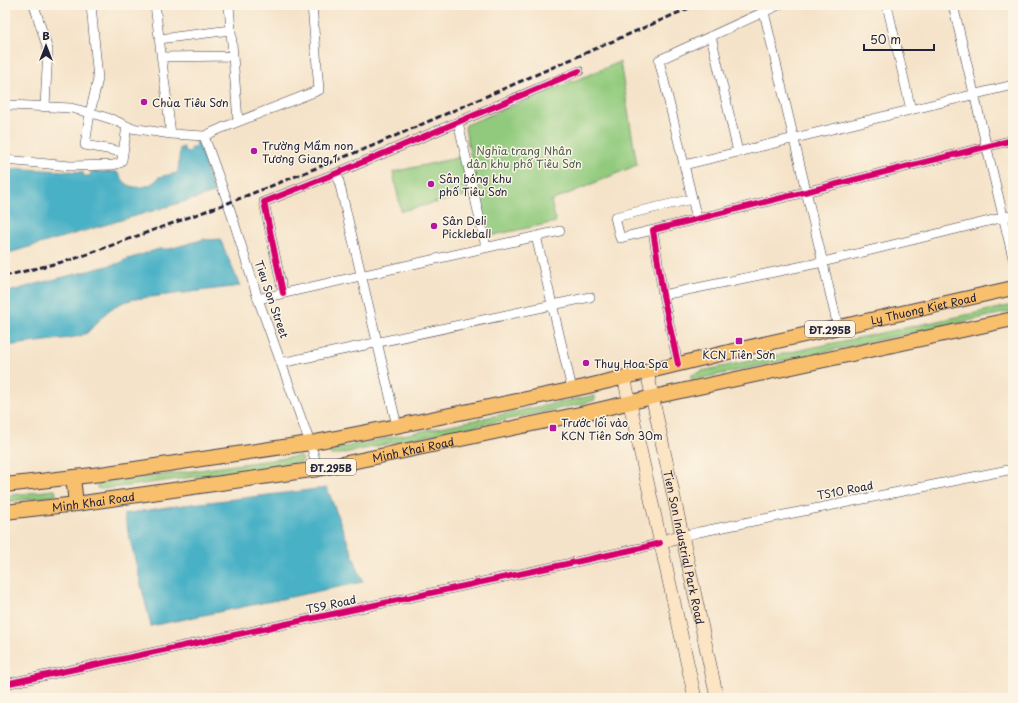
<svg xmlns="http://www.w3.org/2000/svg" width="1018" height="703" font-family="'Playpen Sans',sans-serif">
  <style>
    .green { fill: #91ca7d; stroke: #5a765c }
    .water { fill: #48b1c6; stroke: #356a80 }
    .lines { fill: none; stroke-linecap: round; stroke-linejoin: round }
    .street-casing { stroke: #423f50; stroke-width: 10 }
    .secondary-casing { stroke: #423f50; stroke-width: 14 }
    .primary-casing { stroke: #423f50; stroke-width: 16 }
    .street { stroke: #fff; stroke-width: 9 }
    .secondary { stroke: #fce5c4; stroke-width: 13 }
    .primary { stroke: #f8bf6c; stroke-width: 14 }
    .rail { stroke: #22223b; stroke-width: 3; stroke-dasharray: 6 3; stroke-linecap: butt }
    .cycleway-casing { stroke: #fcf5e5; stroke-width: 8 }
    .cycleway { stroke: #d6006c; stroke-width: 6 }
    .poi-dot { fill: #b5179e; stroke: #fcf5e5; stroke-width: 1.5 }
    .labels { text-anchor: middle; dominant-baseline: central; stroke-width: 3; stroke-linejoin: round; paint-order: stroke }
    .shield { fill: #fcf5e5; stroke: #63616e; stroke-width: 1 }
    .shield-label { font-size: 10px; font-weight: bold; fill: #22223b }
    .poi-label { font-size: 11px; fill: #22223b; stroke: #fcf5e5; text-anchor: start }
    .park-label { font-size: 11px; fill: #495d52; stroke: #fcf5e5 }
    .street-label { font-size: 11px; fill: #22223b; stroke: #fcf5e5 }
  </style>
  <rect width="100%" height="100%" fill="#fcf5e5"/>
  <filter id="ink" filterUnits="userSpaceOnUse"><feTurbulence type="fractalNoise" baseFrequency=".025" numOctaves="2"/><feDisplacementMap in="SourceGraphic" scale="8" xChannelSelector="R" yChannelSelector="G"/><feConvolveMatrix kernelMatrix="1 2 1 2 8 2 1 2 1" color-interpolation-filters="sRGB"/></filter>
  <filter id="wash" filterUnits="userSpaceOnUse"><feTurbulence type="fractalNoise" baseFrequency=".012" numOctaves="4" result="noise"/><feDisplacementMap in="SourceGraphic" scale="16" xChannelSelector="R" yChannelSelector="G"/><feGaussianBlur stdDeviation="0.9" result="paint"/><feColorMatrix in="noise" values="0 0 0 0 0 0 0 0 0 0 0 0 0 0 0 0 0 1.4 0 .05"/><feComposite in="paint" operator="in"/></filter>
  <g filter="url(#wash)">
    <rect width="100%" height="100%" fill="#f5e3c9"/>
    <path class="green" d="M620,62L637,165L551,201L556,222L489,236L486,233L465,128L466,125Z
      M461,157L469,195L401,211L393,172Z
      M1013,305V311L694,380H692L690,376L692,375L702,371Z
      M591,396H595V400L582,404L334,455H331V451L335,449Z
      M300,456L303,459L302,462L128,486L101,489L97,488V486L99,483L185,472Z
      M53,490H55L56,493V495L52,496L5,502V496Z"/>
    <path class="water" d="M196,142H198L214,193L5,254V168L83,172V176H90L91,172H117C120,176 123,181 127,184C137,191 153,186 159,177L177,173L178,172L180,148L184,147V152H190L191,148H195Z
      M205,239L208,240L220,239L240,286L134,299L124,302L115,306L108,311L87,333L80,336L69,338L5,346V293L40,283L120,263L125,260L159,249H169Z
      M327,488L363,582L151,626L124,514L167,507Z"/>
  </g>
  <g filter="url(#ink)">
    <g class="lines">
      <g class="street-casing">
        <path id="street" d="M34,5L48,50L45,106
          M91,5L98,79L90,113L85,145L123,152
          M155,5L171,134
          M229,5L238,121
          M887,5L911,110
          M953,5L1013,258
          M764,12L838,327
          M711,36L738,152
          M159,39L231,30
          M161,57L233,56
          M5,106L10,105L71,108L95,114L114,120L131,128L171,134L204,136L222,128L319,90L312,5
          M458,122L486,247
          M204,136L228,203L258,299L310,443L318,469
          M5,160L70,166L113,165L120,163L122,160L127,126
          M684,165L1013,85
          M337,173L397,426
          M697,219L659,60L779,5
          M653,230L620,238L615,217L692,199
          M536,236L572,389
          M283,293L264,202L337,173L579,71
          M663,295L823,262L1013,215
          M258,299L560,231
          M281,363L590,297
          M678,364L663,295L653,230L1013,140
          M682,536L699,532L1013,469
          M5,684L641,548L660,543"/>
      </g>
      <g class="secondary-casing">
        <g id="secondary">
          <path id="s1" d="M647,372L717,698"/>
          <path d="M624,377L695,698"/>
          <path d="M660,543L682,536"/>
        </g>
      </g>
      <g class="primary-casing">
        <g id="primary">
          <path d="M73,477L76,504"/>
          <path id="s2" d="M5,485L101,474L310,443L397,426L584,387L737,350L1013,288"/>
          <path id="s3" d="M5,512L76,504L318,469L589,412L653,397L1013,319"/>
        </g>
      </g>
      <use href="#street" class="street"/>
      <use href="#secondary" class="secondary"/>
      <use href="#primary" class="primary"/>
      <path class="rail" d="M5,276L74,259L228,203L372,146L696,5"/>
      <g class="cycleway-casing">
        <path id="cycleway" d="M283,293L264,202L337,173L579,71
          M678,364L663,295L653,230L1013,140
          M5,684L641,548L660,543"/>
      </g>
      <use href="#cycleway" class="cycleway"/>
    </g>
  </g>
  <g class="poi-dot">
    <circle cx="144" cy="102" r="4"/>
    <circle cx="254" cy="151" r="4"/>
    <circle cx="431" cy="184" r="4"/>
    <circle cx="434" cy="226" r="4"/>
    <rect x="735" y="337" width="8" height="8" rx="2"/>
    <circle cx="586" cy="363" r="4"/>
    <rect x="549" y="424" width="8" height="8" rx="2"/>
  </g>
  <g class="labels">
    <g class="shield">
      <rect x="805" y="321" width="50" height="16" rx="3"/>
      <rect x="306" y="459" width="50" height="16" rx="3"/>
    </g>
    <g class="shield-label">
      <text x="830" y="329">ĐT.295B</text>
      <text x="331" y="467">ĐT.295B</text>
    </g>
    <g class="poi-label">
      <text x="152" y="102">Chùa Tiêu Sơn</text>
      <text x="262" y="145">Trường Mầm non<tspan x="262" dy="13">Tương Giang 1</tspan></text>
      <text x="439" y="178">Sân bóng khu<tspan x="439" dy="13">phố Tiêu Sơn</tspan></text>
      <text x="442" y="220">Sân Deli<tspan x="442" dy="13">Pickleball</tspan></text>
      <text x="739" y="354" text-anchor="middle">KCN Tiên Sơn</text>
      <text x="594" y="363">Thuy Hoa Spa</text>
      <text x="561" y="422">Trước lối vào<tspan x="561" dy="13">KCN Tiên Sơn 30m</tspan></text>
    </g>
    <g class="park-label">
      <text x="524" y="150">Nghĩa trang Nhân<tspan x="524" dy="13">dân khu phố Tiêu Sơn</tspan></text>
    </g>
    <g class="street-label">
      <text transform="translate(272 299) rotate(71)">Tieu Son Street</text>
      <text stroke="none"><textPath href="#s2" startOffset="936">Ly Thuong Kiet Road</textPath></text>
      <text stroke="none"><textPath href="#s3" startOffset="413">Minh Khai Road</textPath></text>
      <text transform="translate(845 490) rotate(-11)">TS10 Road</text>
      <text stroke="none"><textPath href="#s3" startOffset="89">Minh Khai Road</textPath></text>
      <text stroke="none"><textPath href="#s1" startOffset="179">Tien Son Industrial Park Road</textPath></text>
      <text transform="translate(331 604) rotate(-12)">TS9 Road</text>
    </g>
  </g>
  <rect width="1018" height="703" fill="none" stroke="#fcf5e5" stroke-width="20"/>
  <g transform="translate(46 46)" stroke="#fcf5e5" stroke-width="3" paint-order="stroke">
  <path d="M0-3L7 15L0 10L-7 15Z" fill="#22223b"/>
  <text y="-6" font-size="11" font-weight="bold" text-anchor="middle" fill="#22223b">B</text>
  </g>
  <path d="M864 44v6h70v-6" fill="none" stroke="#22223b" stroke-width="2"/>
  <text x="870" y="44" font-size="12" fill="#22223b" stroke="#fcf5e5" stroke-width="3" paint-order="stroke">50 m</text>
</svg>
